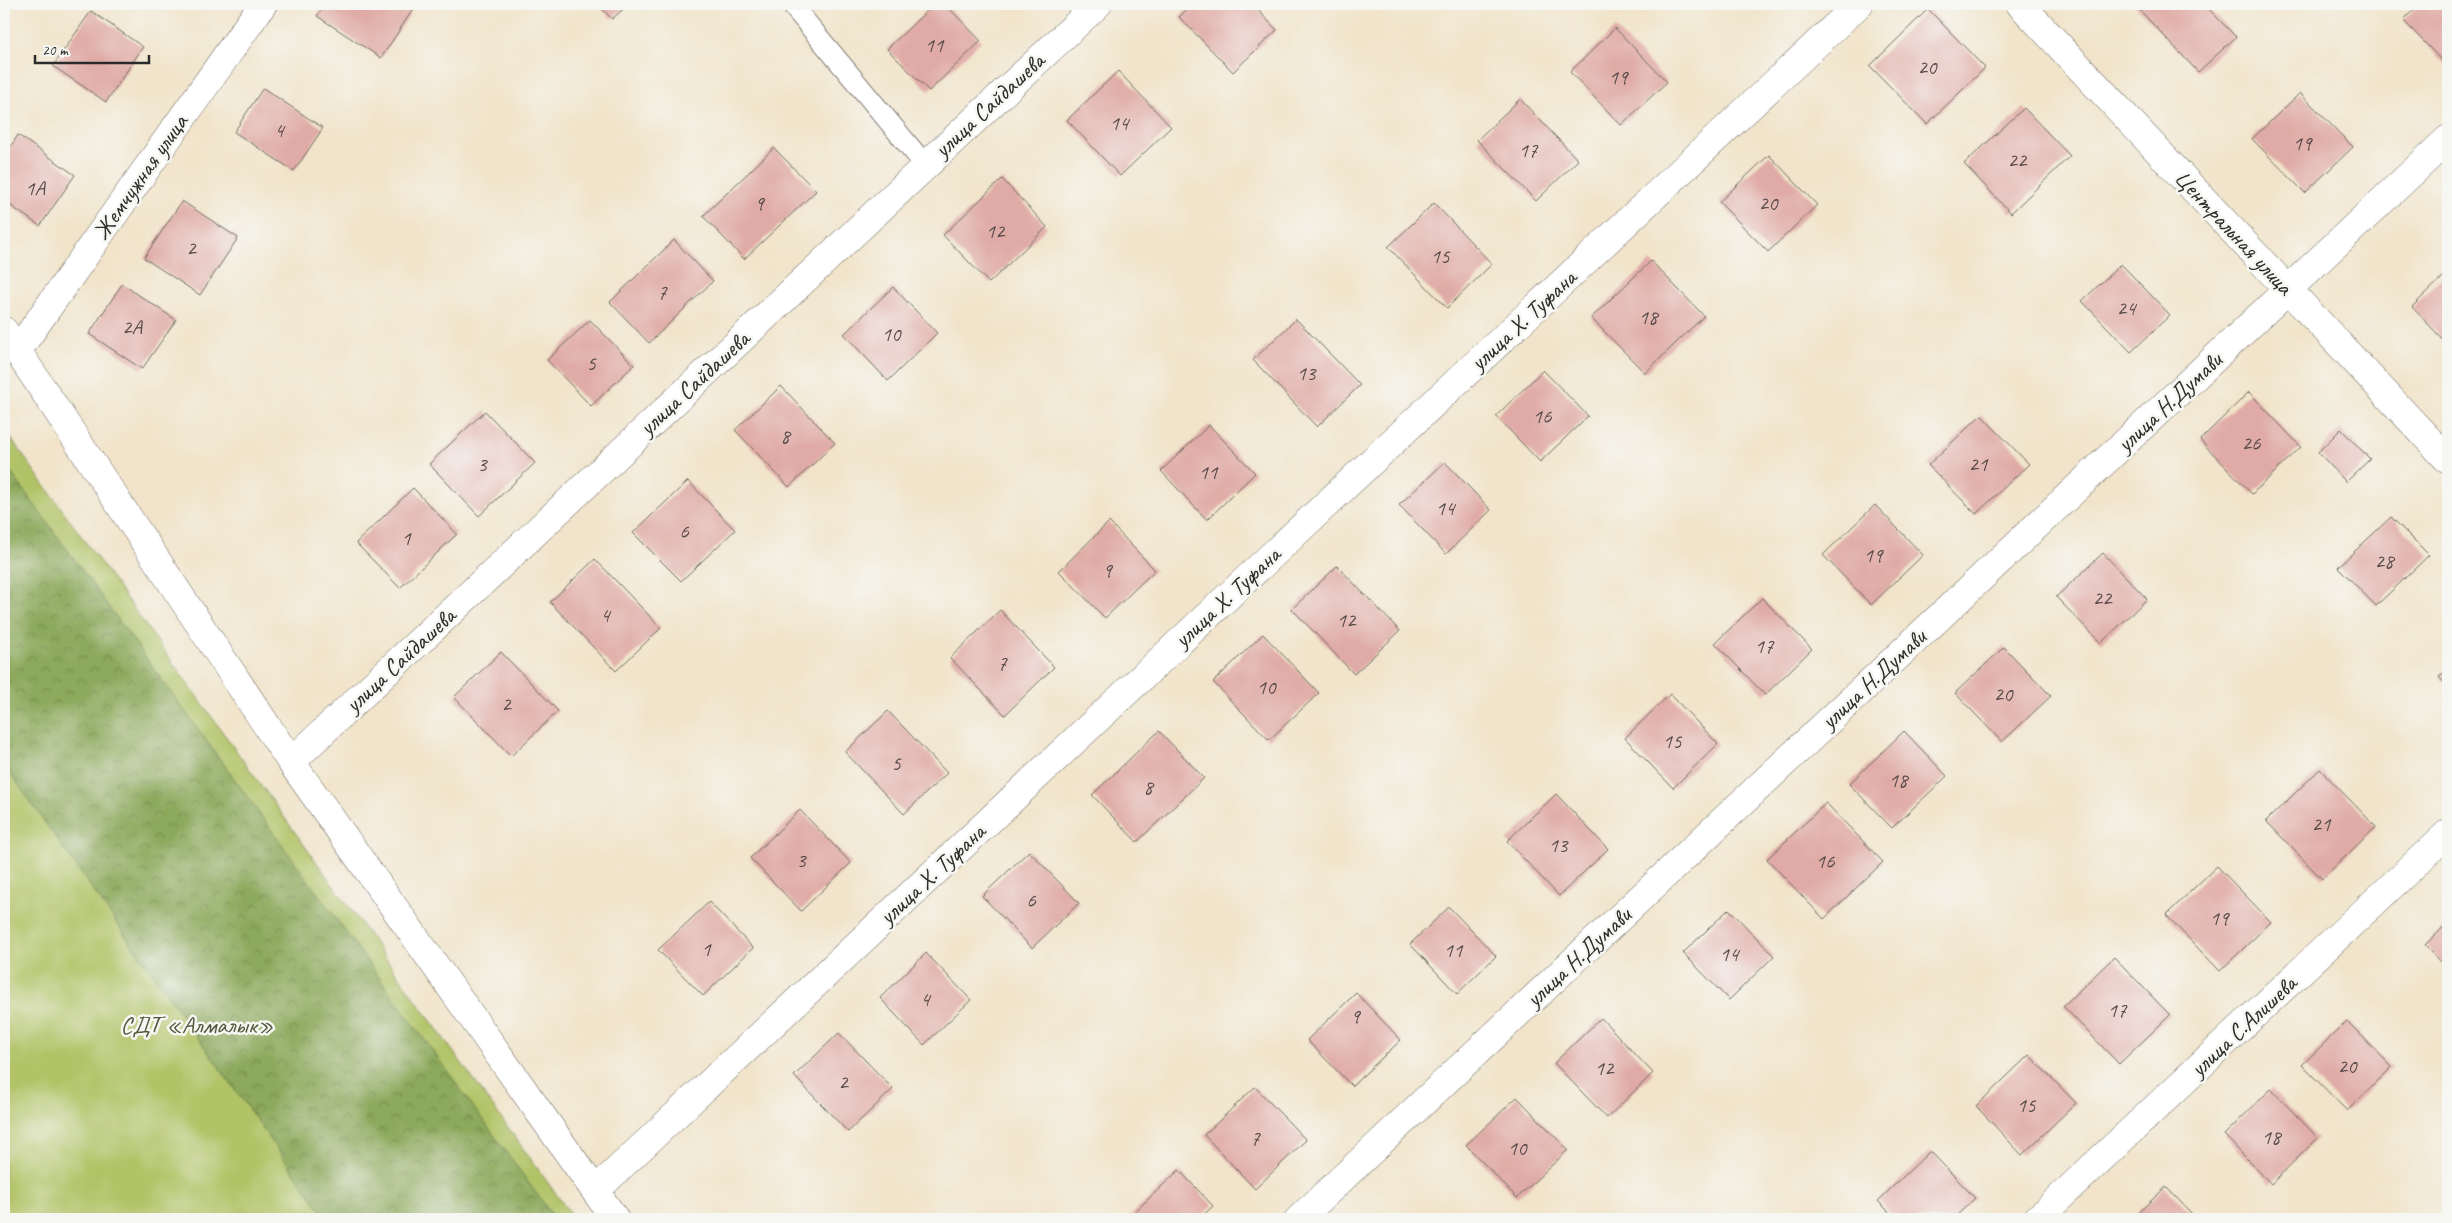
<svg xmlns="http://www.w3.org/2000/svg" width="2452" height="1223" font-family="Caveat,sans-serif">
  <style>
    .green { fill: #b1c366; stroke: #6e7748 }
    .forest { fill: url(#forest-crowns); stroke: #5c6a43 }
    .building { fill: #e0aba6 }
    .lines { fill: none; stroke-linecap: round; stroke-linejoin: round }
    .service-casing { stroke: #706c63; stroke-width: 22 }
    .minor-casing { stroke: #706c63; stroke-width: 29 }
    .service { stroke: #fff; stroke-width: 20 }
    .minor { stroke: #fff; stroke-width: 28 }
    .labels { text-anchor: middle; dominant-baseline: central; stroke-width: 5; stroke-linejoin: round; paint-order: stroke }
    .number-label { font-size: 21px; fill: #584b4a }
    .street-label { font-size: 24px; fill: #2b2b2b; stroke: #f6f6f2 }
    .park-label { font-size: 24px; fill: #53593d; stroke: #f6f6f2 }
  </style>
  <defs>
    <pattern id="forest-crowns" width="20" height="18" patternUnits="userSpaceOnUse" patternTransform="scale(1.25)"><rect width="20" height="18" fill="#8ca95b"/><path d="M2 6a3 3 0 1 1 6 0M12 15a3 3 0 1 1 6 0" fill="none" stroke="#738a4b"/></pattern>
  </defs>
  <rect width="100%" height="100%" fill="#f6f6f2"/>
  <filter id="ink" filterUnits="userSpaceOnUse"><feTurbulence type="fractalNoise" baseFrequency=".02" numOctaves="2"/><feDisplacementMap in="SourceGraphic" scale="10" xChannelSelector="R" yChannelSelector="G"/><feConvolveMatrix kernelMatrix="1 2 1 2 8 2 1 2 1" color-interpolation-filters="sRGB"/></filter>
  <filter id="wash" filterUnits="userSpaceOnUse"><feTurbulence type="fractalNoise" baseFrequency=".0096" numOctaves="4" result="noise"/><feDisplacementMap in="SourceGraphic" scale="20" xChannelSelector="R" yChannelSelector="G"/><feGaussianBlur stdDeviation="1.12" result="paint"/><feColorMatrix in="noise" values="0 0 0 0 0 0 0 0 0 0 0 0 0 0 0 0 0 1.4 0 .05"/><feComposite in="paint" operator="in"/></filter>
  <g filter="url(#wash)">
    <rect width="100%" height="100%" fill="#f1e4ca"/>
    <path class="green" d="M4,429L574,1219H4Z"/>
    <path class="forest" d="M4,463L555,1219H327L4,765Z"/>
    <g id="blocks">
      <path class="building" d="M325,4H409L414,8L381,58L317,16Z
        M597,4H629L612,19Z
        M934,4H945L981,41L929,91L887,49Z
        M1193,4H1252L1277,30L1233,72L1179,17Z
        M2134,4H2204L2236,37L2198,72Z
        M2420,4H2448V61L2445,64L2403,20Z
        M1928,9L1985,68L1927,124L1870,66Z
        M91,11L143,47L106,102L53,66Z
        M1615,28L1667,82L1621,125L1570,72Z
        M1118,71L1171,127L1120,176L1067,120Z
        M263,88L323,128L294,171L234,132Z
        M2300,93L2353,147L2305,193L2252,139Z
        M1520,99L1578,160L1536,201L1477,140Z
        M2024,108L2070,156L2011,213L1964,164Z
        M18,135L75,175L40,226L4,201V157Z
        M774,148L816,191L744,259L703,216Z
        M1769,155L1817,205L1768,252L1719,202Z
        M1002,179L1047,227L989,283L943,235Z
        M182,201L238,238L200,295L144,258Z
        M1434,203L1492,264L1447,308L1388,247Z
        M674,240L713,281L649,343L610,302Z
        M1651,261L1704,316L1645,373L1591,318Z
        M2121,264L2170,315L2131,352L2082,301Z
        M2448,272V345L2412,307Z
        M122,284L176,320L142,369L89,334Z
        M893,287L937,333L888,381L844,334Z
        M1296,319L1360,385L1317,427L1253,360Z
        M590,320L634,365L591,406L547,360Z
        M1543,370L1588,416L1540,462L1496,416Z
        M781,386L835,443L789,487L735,430Z
        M2249,392L2301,447L2252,494L2200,440Z
        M485,411L535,463L479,516L429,464Z
        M1981,415L2029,464L1976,514L1928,465Z
        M1209,425L1255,473L1207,520L1161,471Z
        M2341,429L2370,459L2346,482L2318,452Z
        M1445,462L1491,510L1446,554L1399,505Z
        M688,481L735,530L681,581L633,533Z
        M413,488L457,534L400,588L356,543Z
        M1875,505L1923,555L1871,605L1823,555Z
        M2391,517L2429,555L2376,606L2338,567Z
        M1109,522L1155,570L1105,618L1059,571Z
        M2103,553L2147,599L2101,643L2056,597Z
        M595,559L661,628L616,671L550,602Z
        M1337,566L1400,631L1354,674L1292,609Z
        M1762,598L1812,649L1765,695L1715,643Z
        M1000,610L1054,667L1005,715L950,658Z
        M1263,634L1319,693L1269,740L1213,682Z
        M2004,647L2051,696L2002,742L1955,693Z
        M501,652L558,711L511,756L454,697Z
        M2448,668V687L2439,677Z
        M1670,694L1718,744L1673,788L1625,738Z
        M888,711L947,773L904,814L845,752Z
        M1159,731L1204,778L1137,842L1092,795Z
        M1904,731L1947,776L1892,828L1849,784Z
        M2320,769L2376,827L2322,879L2266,821Z
        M1556,794L1608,849L1559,896L1507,841Z
        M1826,803L1883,862L1824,919L1767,859Z
        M800,810L851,863L801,911L750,858Z
        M1029,851L1079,903L1032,948L982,896Z
        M2217,866L2271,922L2220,971L2166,915Z
        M709,902L753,948L703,996L658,950Z
        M1449,907L1496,956L1457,994L1410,944Z
        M1729,909L1774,956L1729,1000L1683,953Z
        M2448,923V969L2425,945Z
        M926,953L971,1000L924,1045L880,998Z
        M2114,957L2170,1015L2119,1064L2063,1006Z
        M1356,993L1401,1040L1352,1086L1307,1040Z
        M1601,1018L1653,1073L1607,1118L1554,1063Z
        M2347,1021L2392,1067L2347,1111L2302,1065Z
        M839,1033L893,1089L848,1132L794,1076Z
        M2029,1055L2076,1103L2022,1155L1976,1106Z
        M1255,1087L1306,1140L1255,1189L1204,1135Z
        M2271,1089L2318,1138L2271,1184L2224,1135Z
        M1517,1097L1568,1150L1517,1198L1466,1145Z
        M1930,1151L1975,1198L1953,1219H1896L1878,1201Z
        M1179,1170L1213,1206L1199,1219H1127Z
        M2166,1187L2197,1219H2131Z"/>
    </g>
  </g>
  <g filter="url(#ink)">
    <use href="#blocks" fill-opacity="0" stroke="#706c63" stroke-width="1"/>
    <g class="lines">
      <g class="service-casing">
        <path id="service" d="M791,4L925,165"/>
      </g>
      <g class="minor-casing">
        <path id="minor" d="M2020,4L2448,460
          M4,331L291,762L615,1219
          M18,350L263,4
          M291,762L1098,4
          M596,1190L1859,4
          M1299,1219L2448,139
          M2037,1219L2448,833"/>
      </g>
      <use href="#service" class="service"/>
      <use href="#minor" class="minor"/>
    </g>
  </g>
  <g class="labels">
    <g class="number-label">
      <text x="934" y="45">11</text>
      <text x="1927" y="67">20</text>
      <text x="1618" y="77">19</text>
      <text x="1119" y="123">14</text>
      <text x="279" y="130">4</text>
      <text x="2302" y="143">19</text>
      <text x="1528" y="150">17</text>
      <text x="2017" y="160">22</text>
      <text x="35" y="188">1А</text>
      <text x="759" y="203">9</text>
      <text x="1768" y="203">20</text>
      <text x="995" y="231">12</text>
      <text x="191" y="248">2</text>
      <text x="1440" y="256">15</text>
      <text x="662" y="292">7</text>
      <text x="2126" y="308">24</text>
      <text x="1648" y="317">18</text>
      <text x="132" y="327">2А</text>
      <text x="891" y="334">10</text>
      <text x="591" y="363">5</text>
      <text x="1306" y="373">13</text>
      <text x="1542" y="416">16</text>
      <text x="785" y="436">8</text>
      <text x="2251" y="443">26</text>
      <text x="482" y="464">3</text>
      <text x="1978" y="464">21</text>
      <text x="1208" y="472">11</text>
      <text x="1445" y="508">14</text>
      <text x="684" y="531">6</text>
      <text x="406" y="538">1</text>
      <text x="1873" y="555">19</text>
      <text x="2384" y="561">28</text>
      <text x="1107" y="570">9</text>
      <text x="2102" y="598">22</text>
      <text x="605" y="615">4</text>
      <text x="1346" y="620">12</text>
      <text x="1764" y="646">17</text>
      <text x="1002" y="663">7</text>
      <text x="1266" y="687">10</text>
      <text x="2003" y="694">20</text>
      <text x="506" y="704">2</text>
      <text x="1672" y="741">15</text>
      <text x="896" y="763">5</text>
      <text x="1898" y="780">18</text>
      <text x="1148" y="787">8</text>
      <text x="2321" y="824">21</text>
      <text x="1558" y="845">13</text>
      <text x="801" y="860">3</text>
      <text x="1825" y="861">16</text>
      <text x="1031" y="900">6</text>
      <text x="2219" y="918">19</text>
      <text x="706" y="949">1</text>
      <text x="1453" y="950">11</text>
      <text x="1729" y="954">14</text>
      <text x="925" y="999">4</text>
      <text x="2117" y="1010">17</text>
      <text x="1355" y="1016">9</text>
      <text x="2347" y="1066">20</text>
      <text x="1604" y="1068">12</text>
      <text x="843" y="1082">2</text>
      <text x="2026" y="1105">15</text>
      <text x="2271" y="1137">18</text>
      <text x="1255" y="1138">7</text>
      <text x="1517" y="1148">10</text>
    </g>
    <g class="street-label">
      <text transform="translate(989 105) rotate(-43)">улица Сайдашева</text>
      <text transform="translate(140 177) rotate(-55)">Жемчужная улица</text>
      <text transform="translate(2234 232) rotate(47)">Центральная улица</text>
      <text transform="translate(1523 320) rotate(-43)">улица Х. Туфана</text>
      <text transform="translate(694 383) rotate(-43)">улица Сайдашева</text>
      <text transform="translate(2169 402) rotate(-43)">улица Н.Думави</text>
      <text transform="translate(1227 597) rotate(-43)">улица Х. Туфана</text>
      <text transform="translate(400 660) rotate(-43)">улица Сайдашева</text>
      <text transform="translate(1873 679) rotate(-43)">улица Н.Думави</text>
      <text transform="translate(932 874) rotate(-43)">улица Х. Туфана</text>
      <text transform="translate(1578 957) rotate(-43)">улица Н.Думави</text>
      <text transform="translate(2243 1026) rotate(-43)">улица С.Алишева</text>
    </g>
    <g class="park-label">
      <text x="197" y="1025">СДТ «Алмалык»</text>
    </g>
  </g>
  <rect width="2452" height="1223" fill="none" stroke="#f6f6f2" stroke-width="20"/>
  <path d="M35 55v8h114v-8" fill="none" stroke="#2b2b2b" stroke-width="2.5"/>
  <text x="42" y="55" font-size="15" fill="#2b2b2b" stroke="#f6f6f2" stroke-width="4" paint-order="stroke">20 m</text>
</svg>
